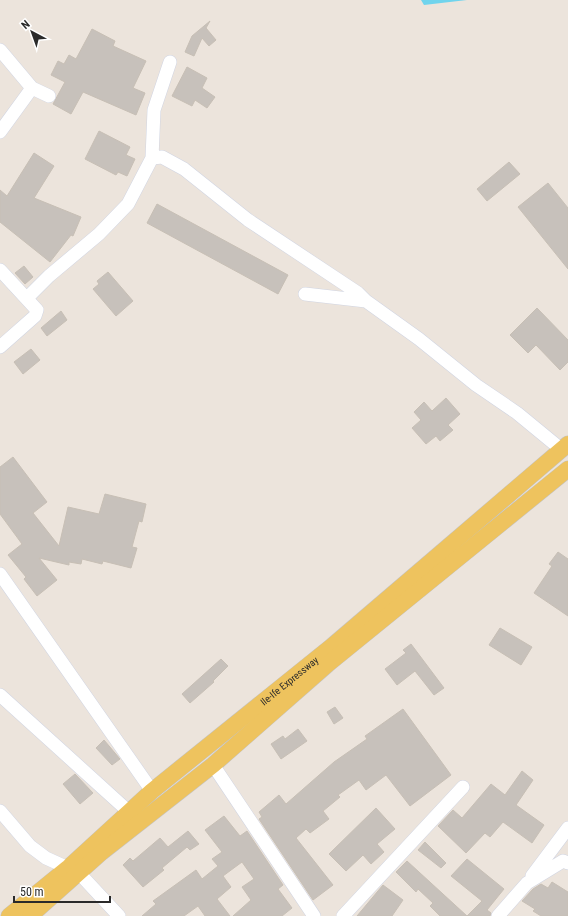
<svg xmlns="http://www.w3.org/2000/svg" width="568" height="916" font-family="'Roboto Condensed',sans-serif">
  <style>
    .water { fill: #70d4ed }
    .building { fill: #c7c1bb; stroke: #c7bfb5 }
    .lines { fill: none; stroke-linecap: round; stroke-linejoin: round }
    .minor-casing { stroke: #d1d5e2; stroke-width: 14 }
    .major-casing { stroke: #c3c3c3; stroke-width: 17 }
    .minor { stroke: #fff; stroke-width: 13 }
    .major { stroke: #eec35e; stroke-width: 16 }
    .labels { text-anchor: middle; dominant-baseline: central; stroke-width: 3; stroke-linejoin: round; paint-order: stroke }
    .street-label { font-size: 10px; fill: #2a2a2a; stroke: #fff }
  </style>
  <rect width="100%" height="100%" fill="#ece4dc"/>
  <path class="water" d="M421,0H467L424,5Z"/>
  <path class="building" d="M210,21L206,28L216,40L209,46L202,38L194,56L185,52L192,36Z
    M92,29L115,41L113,46L146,61L133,88L145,93L136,115L83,92L71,114L53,104L65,82L51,75L58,61L64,64L69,55L76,59Z
    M187,67L207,78L202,88L215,97L207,108L195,100L192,106L172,96Z
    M99,131L130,147L126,155L135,159L127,176L118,172L116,175L85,159Z
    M34,153L54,166L34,198L81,217L73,236L71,235L50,262L0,222V190L7,196Z
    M509,162L520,174L487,201L477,189Z
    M548,183L568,208V269L518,207Z
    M157,204L288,275L278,294L147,223Z
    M24,266L33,277L25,284L15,273Z
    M108,272L133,301L116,316L93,289L99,284L97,281Z
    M537,308L568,340V362L560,370L536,345L528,353L510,335Z
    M61,311L67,320L47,336L41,328Z
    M31,349L40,360L23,374L14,362Z
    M446,398L460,414L448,425L453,430L440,441L436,436L426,444L412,428L421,420L414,412L424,402L432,411Z
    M13,457L47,502L33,513L59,546L68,507L99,514L105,494L146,504L142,522L139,521L132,547L137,548L131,568L103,561L102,564L82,559L81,564L69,562V565L39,558L57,580L37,596L24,579L26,577L8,555L22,544L0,514V467Z
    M558,552L568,559V616L534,593L552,566L549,564Z
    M500,628L532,647L521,665L489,645Z
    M411,644L444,688L434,695L415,671L397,685L385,669L406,653L403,650Z
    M221,659L228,666L213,681L214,682L190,703L182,694Z
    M335,707L343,718L334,724L327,712Z
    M403,709L451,775L410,806L386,775L366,790L359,780L338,795L340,797L323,811L329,819L310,833L306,829L296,838L333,885L313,900L259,819L262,817L259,812L279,795L286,804L334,762L367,739L365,736Z
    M298,729L307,741L281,759L271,744L283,736L285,739Z
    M104,740L120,759L112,765L96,748Z
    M522,771L533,780L516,805L544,825L532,843L503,822L490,837L485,833L466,853L438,826L453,810L462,818L491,784L505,795Z
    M75,774L93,793L80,804L63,784Z
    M376,808L395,829L377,844L384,852L371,864L363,855L346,871L329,854Z
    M224,816L240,836L247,831L283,885L278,889L292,908L282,916H233L251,900L242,887L254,879L242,862L223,876L231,887L217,899L230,916H205L198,906L184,916H142L156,904L153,901L196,870L202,879L218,866L212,859L222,852L205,830Z
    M188,831L199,844L190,850L187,847L162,868L164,870L143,887L123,865L130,858L133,861L160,838L168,847Z
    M425,842L446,863L441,868L418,850Z
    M467,859L504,889L487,910L491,913L490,916H467L482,901L451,876Z
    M407,861L467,916H440L430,906L433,903L418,889L416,892L396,872Z
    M552,882L568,892V916H541L533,911L535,909L522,901L533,889L541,884L548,888Z
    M383,885L403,900L392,916H357Z"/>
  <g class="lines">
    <g class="minor-casing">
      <path id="minor" d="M0,50L32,88L49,96
        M0,132L32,88
        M152,158L154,110L170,62
        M0,270L37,310L35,316L0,347
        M305,294L366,301L419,339L476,385L517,413L562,450
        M27,298L49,276L99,234L128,204L152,158L162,157L184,169L248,220L358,293L366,301
        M0,574L152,791
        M0,695L128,811
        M213,765L314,916
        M0,811L30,846L46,858L79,873L119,916
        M532,876L568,828
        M343,916L463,787
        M498,916L527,883L563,861L568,863"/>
    </g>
    <g class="major-casing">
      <g id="major">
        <path id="s1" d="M9,916L69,867L152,791L332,646L568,444"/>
        <path d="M30,916L102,852L213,765L328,664L568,469"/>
      </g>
    </g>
    <use href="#minor" class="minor"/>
    <use href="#major" class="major"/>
  </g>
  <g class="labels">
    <g class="street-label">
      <text stroke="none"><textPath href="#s1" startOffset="366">Ile-Ife Expressway</textPath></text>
    </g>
  </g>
  <g transform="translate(32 32) rotate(319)" stroke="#ffffff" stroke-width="3" paint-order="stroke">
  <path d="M0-3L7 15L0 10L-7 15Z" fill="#2a2a2a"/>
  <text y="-6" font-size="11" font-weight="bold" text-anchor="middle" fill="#2a2a2a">N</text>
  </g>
  <path d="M14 896v6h96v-6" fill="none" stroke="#2a2a2a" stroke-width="2"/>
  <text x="20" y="896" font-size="12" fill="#2a2a2a" stroke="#ffffff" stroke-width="3" paint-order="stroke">50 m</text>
</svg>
